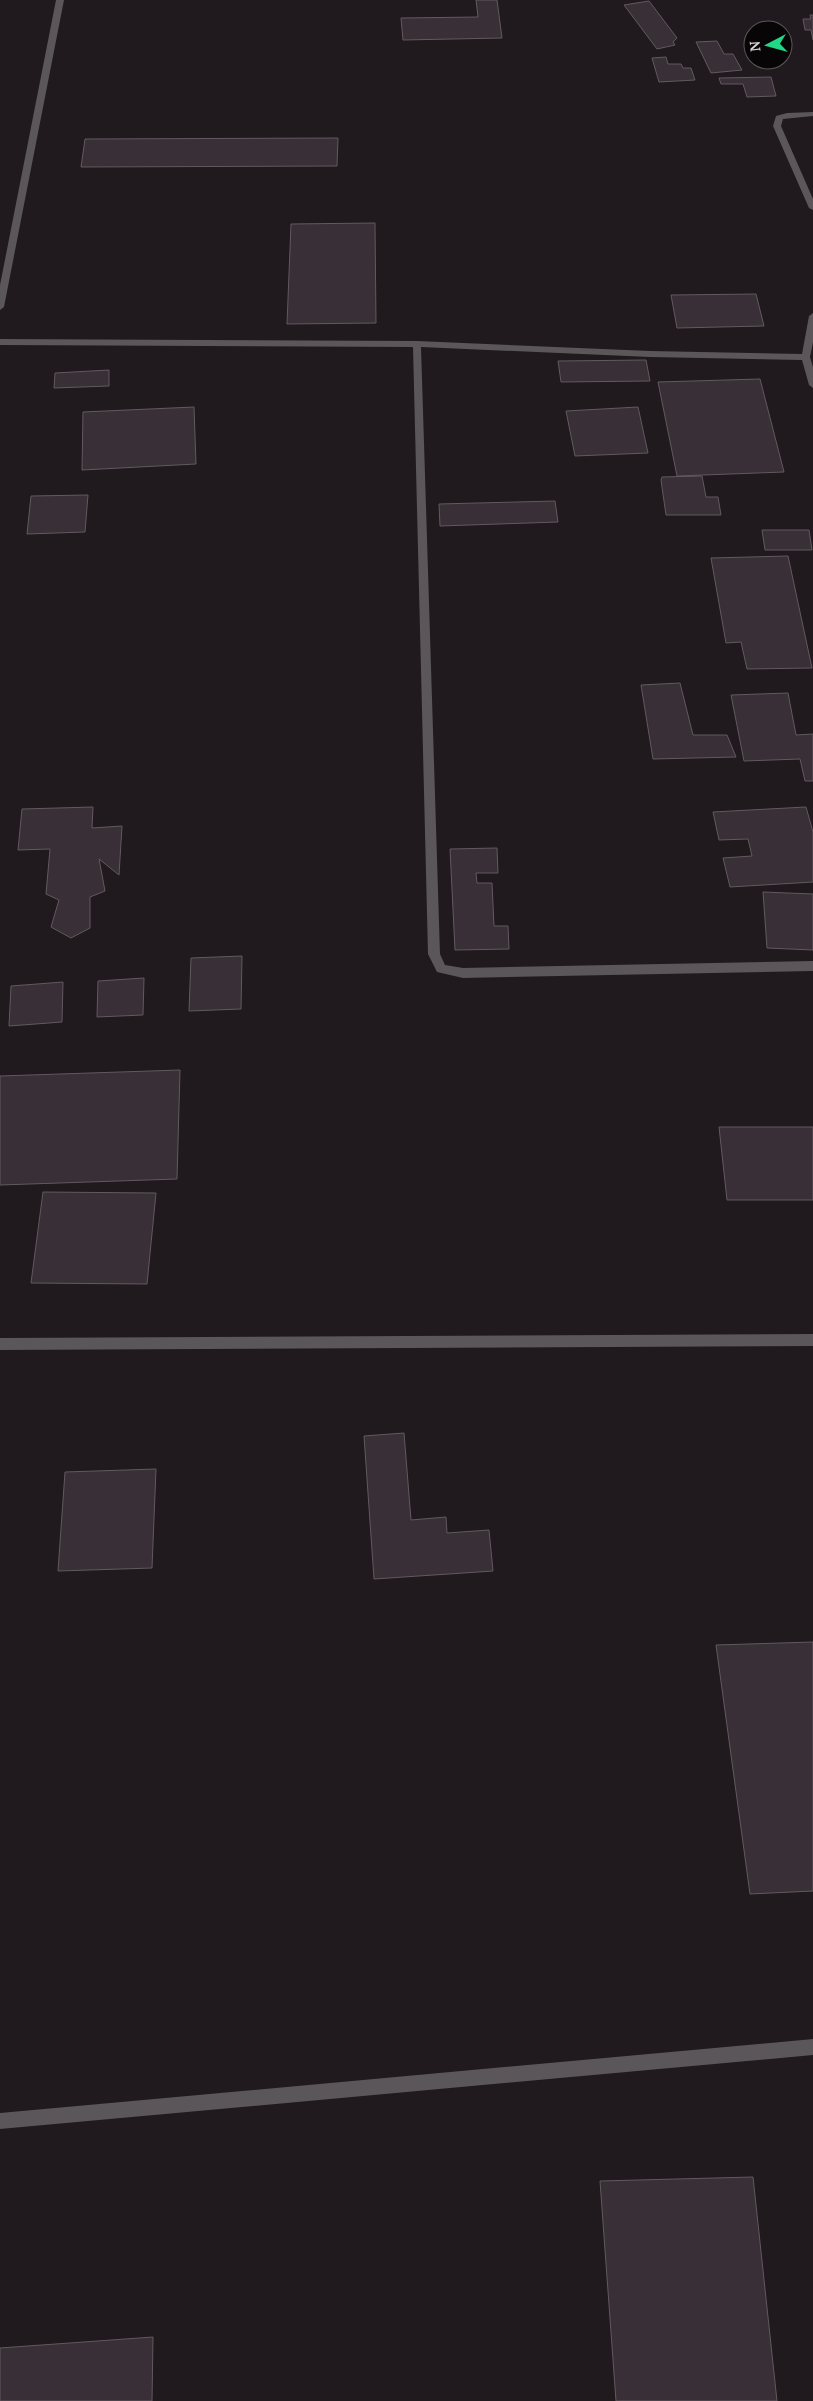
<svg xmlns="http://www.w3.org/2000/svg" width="813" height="2401" font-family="'PT Serif',serif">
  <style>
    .building { fill: #383036; stroke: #635960 }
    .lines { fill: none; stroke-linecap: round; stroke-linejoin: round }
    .minor { fill: #5a5659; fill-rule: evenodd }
  </style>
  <rect width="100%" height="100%" fill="#20191e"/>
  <path class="building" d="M476,0H497L502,38L403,40L401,18L478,17Z
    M649,1L677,38L673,42L675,45L657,49L624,5Z
    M810,15H813V40L811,30H805L803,19H811Z
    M717,41L724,54H733L742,70L711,73L696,42Z
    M666,57L668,64H681L683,68H691L695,80L659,82L652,58Z
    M771,77L776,96L747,97L743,84H721L719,78Z
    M338,138L337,166L81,167L85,139Z
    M375,223L376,323L287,324L291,224Z
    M756,294L764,326L677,328L671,295Z
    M646,360L650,381L561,382L558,361Z
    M109,370V386L54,388L55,373Z
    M760,379L784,472L677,476L658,382Z
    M194,407L196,464L82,470L83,412Z
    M638,407L648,453L575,456L566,411Z
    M702,476L706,497H718L721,515H666L661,480L662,477Z
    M88,495L85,532L27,534L31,496Z
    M555,501L558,522L440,526L439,504Z
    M762,530H809L812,550H765Z
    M788,556L812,668L747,669L741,642L726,643L711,558Z
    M680,683L693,735H727L736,757L653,759L641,685Z
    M788,693L796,735L813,734V781H805L800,759L744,761L731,695Z
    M93,807L92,828L122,826L119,875L99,859L105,891L90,897V928L71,938L51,927L59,900L46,894L50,849L18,850L22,809Z
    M806,807L813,832V882L730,887L723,858L752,856L748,839L719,840L713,812Z
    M497,848L498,873H476L477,883H492L494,926H508L509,949L455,950L450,849Z
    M763,892L813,894V950L767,948Z
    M242,956L241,1009L189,1011L191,958Z
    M144,978L143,1015L97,1017L98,981Z
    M63,982L62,1022L9,1026L11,986Z
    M180,1070L177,1179L0,1185V1076Z
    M719,1127H813V1200H727Z
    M43,1192L156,1193L147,1284L31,1283Z
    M404,1433L411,1520L446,1517L447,1533L489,1530L493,1571L374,1579L364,1436Z
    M156,1469L152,1568L58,1571L65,1472Z
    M813,1642V1891L750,1894L716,1645Z
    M753,2177L777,2401H616L600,2181Z
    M153,2337L152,2401H0V2348Z"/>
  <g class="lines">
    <path class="minor" d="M56,0H64L4,307L0,310V285Z
      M813,112V116L783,119L781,126L813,199V210L809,208L773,126L776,116L787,113Z
      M813,313V342L810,357L813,367V388L809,385L802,360L650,357L421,347L440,954L445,965L463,968L813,961V971L463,978L437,972L428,954L413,347L0,345V339L417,341L650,351L802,354L809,316Z
      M813,1334V1346L0,1350V1338Z
      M813,2039V2055L0,2129V2113Z"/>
  </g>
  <g transform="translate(768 45) rotate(264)"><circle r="24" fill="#080507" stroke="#5b5759"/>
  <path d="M0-4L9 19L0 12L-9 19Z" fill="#21d887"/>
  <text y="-8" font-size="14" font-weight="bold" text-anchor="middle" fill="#d7d1d5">N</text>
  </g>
</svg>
